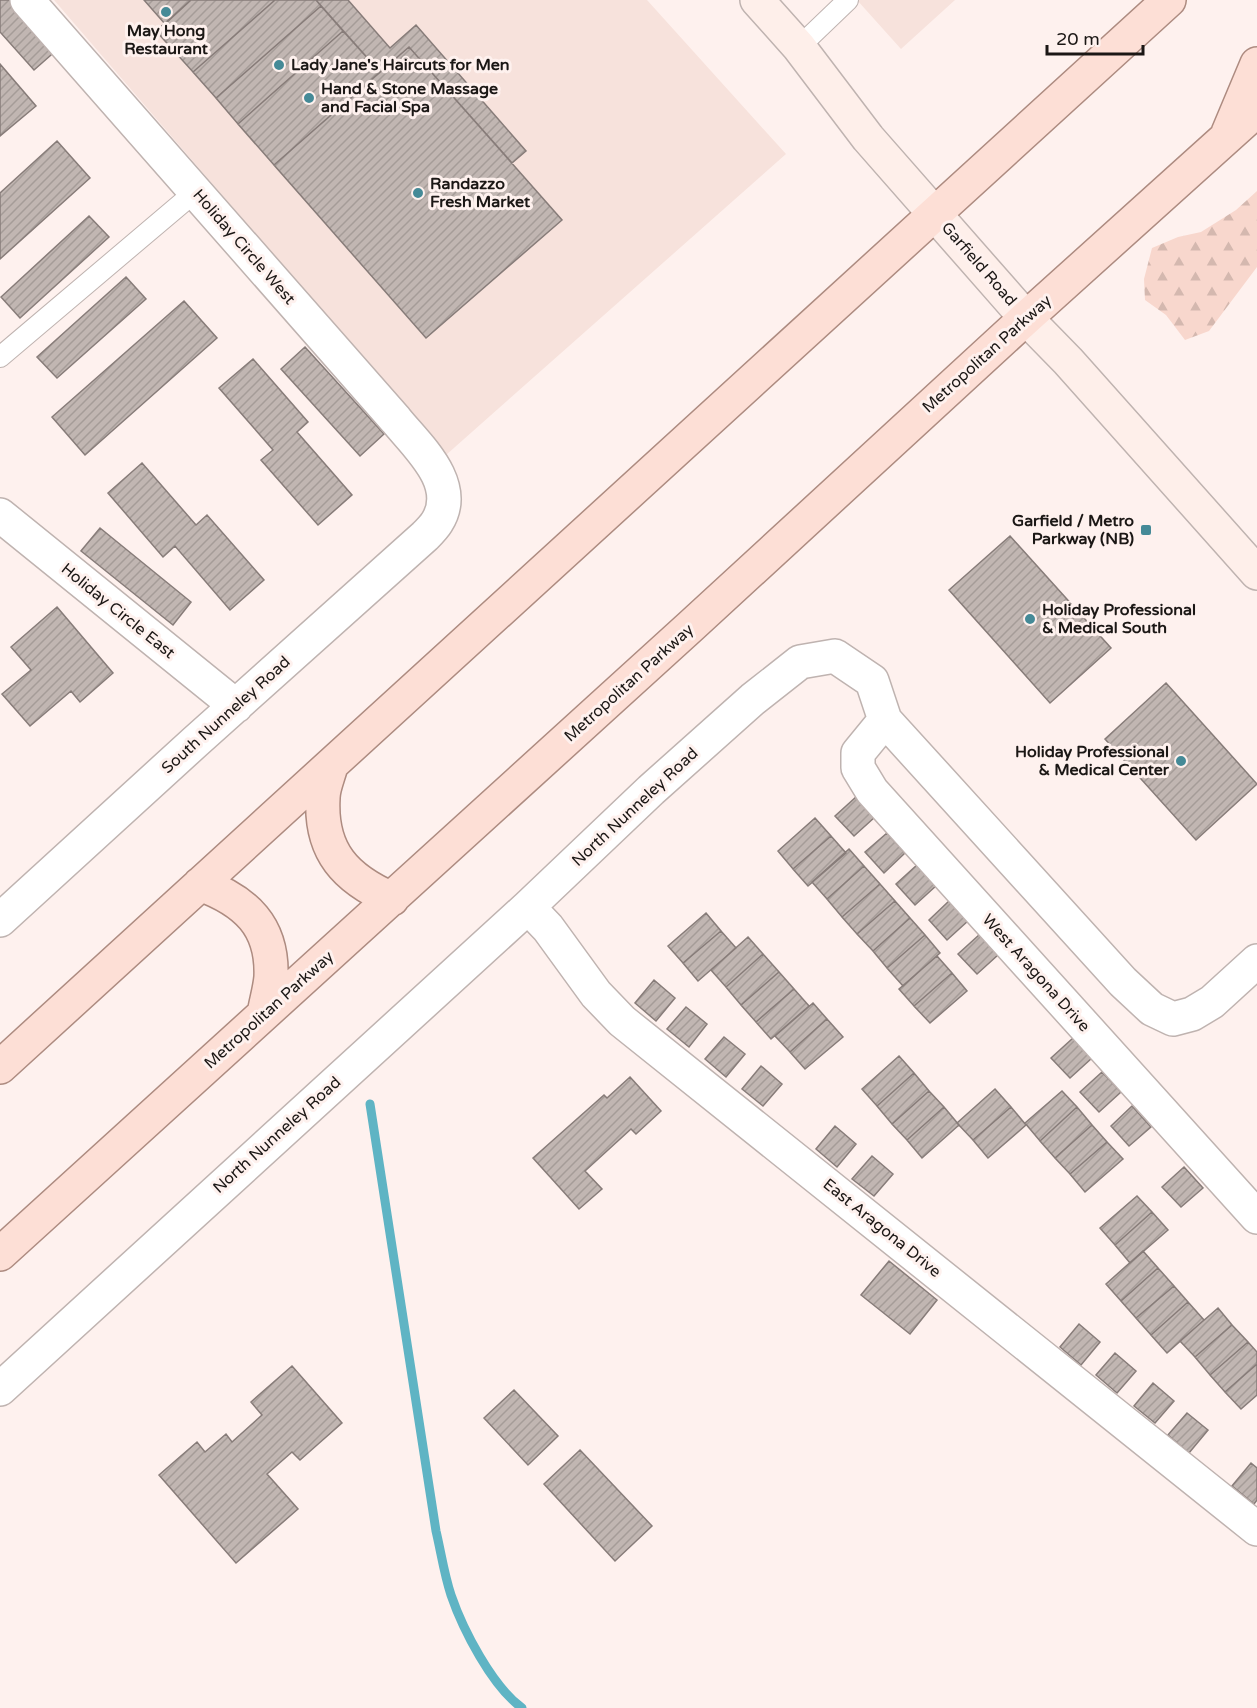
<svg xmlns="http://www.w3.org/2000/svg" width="1257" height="1708" font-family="'Varela Round',sans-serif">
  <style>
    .built { fill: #f7e2dc }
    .forest { fill: url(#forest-firs) }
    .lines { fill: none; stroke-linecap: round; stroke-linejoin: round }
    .stream { stroke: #5fb4c4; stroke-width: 9 }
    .building { fill: url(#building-hatch); stroke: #877c79; stroke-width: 1.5 }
    .lane-casing { stroke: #bfb3b0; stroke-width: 22 }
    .street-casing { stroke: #bfb3b0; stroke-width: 36 }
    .secondary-casing { stroke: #bfb3b0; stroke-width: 36 }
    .primary-casing { stroke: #ad8b80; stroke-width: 36 }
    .lane { stroke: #fff; stroke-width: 20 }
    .street { stroke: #fff; stroke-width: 33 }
    .secondary { stroke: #feefea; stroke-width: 33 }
    .primary { stroke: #fddfd6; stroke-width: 33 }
    .poi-dot { fill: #458a97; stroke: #fef1ee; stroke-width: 2 }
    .labels { text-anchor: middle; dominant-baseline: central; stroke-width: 6; stroke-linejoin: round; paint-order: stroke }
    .poi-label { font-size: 16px; font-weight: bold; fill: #1b1715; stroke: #fef1ee; text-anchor: start }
    .street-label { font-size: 16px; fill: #1b1715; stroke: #fef1ee }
  </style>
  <defs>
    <pattern id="forest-firs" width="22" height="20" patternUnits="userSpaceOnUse" patternTransform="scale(1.5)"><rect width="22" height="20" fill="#f8d7cd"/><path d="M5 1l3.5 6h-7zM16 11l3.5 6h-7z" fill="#d4b8af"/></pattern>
    <pattern id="building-hatch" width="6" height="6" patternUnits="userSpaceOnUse" patternTransform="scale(1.5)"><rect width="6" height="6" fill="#c1b6b2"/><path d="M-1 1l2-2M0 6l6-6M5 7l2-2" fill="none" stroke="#a59c98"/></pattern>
  </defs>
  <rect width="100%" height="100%" fill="#fef1ee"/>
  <path class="built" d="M54,0H647L786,154L446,455Z
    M857,0H955L901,49Z"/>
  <path class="forest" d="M1257,191V267L1209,331L1185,340L1166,315L1145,300L1144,279L1152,248L1178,237L1201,232L1236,210Z"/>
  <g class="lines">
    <path class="stream" d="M370,1104L436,1531C441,1552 444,1574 451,1595C463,1630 492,1686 522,1708"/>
  </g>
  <path class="building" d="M0,0H16L59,48L34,70L0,32Z
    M144,0H191L165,24Z
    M191,0H275L193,72L156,31Z
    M275,0H316L321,6L216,98L193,72Z
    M316,0H348L390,48L416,25L526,151L512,163L409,47L380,72Z
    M321,6L343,31L238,124L216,98Z
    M343,31L380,72L274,165L238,124Z
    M409,47L562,220L426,338L274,165Z
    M0,64L36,106L0,136Z
    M57,141L90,178L0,259V193Z
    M89,216L109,237L20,318L1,297Z
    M126,277L146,299L57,378L37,357Z
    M184,301L217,338L85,455L52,417Z
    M305,347L384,434L360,456L281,369Z
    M253,359L308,422L297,432L352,495L318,525L261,460L273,450L219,388Z
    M142,463L196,525L207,515L264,580L230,610L175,546L163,557L108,493Z
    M100,528L191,602L173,625L81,551Z
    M1010,536L1111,648L1050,703L949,590Z
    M57,607L113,673L80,702L71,691L30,726L2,694L31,670L11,647Z
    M1166,683L1257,784L1196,840L1105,739Z
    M857,796L875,817L854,836L835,816Z
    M815,818L831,836L793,869L778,851Z
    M887,833L905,853L884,873L865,852Z
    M831,836L846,853L808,886L793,869Z
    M849,849L864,866L827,899L812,882Z
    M918,864L937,885L915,905L896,884Z
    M864,866L880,884L842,917L827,899Z
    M880,884L895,901L857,934L842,917Z
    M950,900L969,920L947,940L929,920Z
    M895,901L910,918L873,951L857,934Z
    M706,913L721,931L683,963L668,946Z
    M910,918L925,935L887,968L873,951Z
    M721,931L736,948L698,981L683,963Z
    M980,934L998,955L977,974L958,954Z
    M925,935L940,953L903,986L887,968Z
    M748,937L763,954L726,987L711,970Z
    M763,954L779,972L741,1005L726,987Z
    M937,956L952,973L914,1006L899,989Z
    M779,972L794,989L756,1022L741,1005Z
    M952,973L967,991L930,1023L914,1006Z
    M654,980L675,998L656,1021L635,1003Z
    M794,989L809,1006L771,1039L756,1022Z
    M813,1003L827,1019L790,1052L775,1036Z
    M686,1007L707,1024L689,1047L667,1029Z
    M827,1019L843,1037L805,1069L790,1052Z
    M724,1037L745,1054L726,1077L705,1059Z
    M1073,1038L1092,1058L1070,1078L1051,1058Z
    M899,1056L914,1073L877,1106L862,1089Z
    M761,1066L782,1084L763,1106L742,1089Z
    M1102,1072L1121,1092L1099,1112L1080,1092Z
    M914,1073L929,1091L892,1124L877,1106Z
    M630,1077L661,1111L636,1134L631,1129L585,1171L602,1189L579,1209L533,1158L604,1095L607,1098Z
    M995,1089L1011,1107L973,1140L957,1123Z
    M929,1091L944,1107L907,1140L892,1124Z
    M1062,1091L1077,1107L1040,1141L1025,1123Z
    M1132,1106L1151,1127L1129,1146L1111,1126Z
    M944,1107L959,1125L922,1158L907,1140Z
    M1011,1107L1026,1125L988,1158L973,1140Z
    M1077,1107L1092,1125L1055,1158L1040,1141Z
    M1092,1125L1107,1142L1070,1174L1055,1158Z
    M835,1126L856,1144L837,1167L816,1149Z
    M1107,1142L1123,1159L1085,1192L1070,1174Z
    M872,1156L893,1174L874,1196L852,1179Z
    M1184,1167L1203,1188L1181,1207L1162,1187Z
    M1137,1196L1152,1212L1115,1245L1100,1228Z
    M1152,1212L1168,1230L1130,1263L1115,1245Z
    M1143,1251L1158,1268L1121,1301L1106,1284Z
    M889,1261L937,1300L910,1334L861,1295Z
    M1158,1268L1174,1286L1136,1318L1121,1301Z
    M1174,1286L1188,1302L1151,1335L1136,1318Z
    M1188,1302L1204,1320L1167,1353L1151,1335Z
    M1218,1308L1232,1325L1195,1357L1180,1341Z
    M1079,1324L1100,1342L1081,1365L1060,1347Z
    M1232,1325L1248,1342L1210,1375L1195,1357Z
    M1248,1342L1257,1352V1364L1225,1392L1210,1375Z
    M1115,1353L1136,1371L1117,1393L1096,1375Z
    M1257,1364V1395L1241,1409L1225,1392Z
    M292,1366L342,1423L300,1460L292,1452L267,1474L298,1509L236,1563L159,1475L197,1442L205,1452L226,1434L232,1442L262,1415L251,1402Z
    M1153,1383L1174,1401L1155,1423L1134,1406Z
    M514,1390L558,1436L528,1465L484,1418Z
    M1187,1413L1208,1430L1189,1453L1168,1435Z
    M580,1450L652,1526L615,1561L544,1484Z
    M1251,1463L1257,1468V1500L1254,1504L1232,1486Z"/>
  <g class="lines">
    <g class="lane-casing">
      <path id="lane" d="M799,47L848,0
        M0,357L195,192"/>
    </g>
    <g class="street-casing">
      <path id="street" d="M0,515L236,706
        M885,720L858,753V768L872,791L1257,1217
        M528,907L548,928L596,994L622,1021L1257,1529
        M0,920L195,742L425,536C429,532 434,527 437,522C461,484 417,446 396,420L27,0
        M0,1389L528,907L651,790L753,699L800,662L835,656L872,681L885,720L1123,982L1152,1009L1173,1019L1192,1014L1212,1002L1257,961"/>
    </g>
    <g class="secondary-casing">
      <path id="secondary" d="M757,0L799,47L868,138L1026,318L1068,361L1257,573"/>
    </g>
    <g class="primary-casing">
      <path id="primary" d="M1228,133L1257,64
        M331,766C328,777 323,788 323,798C320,852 346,879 392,899
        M200,884C246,901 273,926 271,977C270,989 266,1002 264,1014
        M0,1067L1169,0
        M0,1254L691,626L1026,318L1257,110"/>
    </g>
    <use href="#lane" class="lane"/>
    <use href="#street" class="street"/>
    <use href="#secondary" class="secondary"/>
    <use href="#primary" class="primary"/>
  </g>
  <g class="poi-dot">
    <circle cx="166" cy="12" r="6"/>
    <circle cx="279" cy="65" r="6"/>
    <circle cx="309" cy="98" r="6"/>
    <circle cx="418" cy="193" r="6"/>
    <rect x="1140" y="524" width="12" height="12" rx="3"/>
    <circle cx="1030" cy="619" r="6"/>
    <circle cx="1181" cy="761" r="6"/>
  </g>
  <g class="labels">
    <g class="poi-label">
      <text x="166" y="31" text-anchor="middle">May Hong<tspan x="166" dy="18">Restaurant</tspan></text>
      <text x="291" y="65">Lady Jane's Haircuts for Men</text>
      <text x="321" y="89">Hand &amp; Stone Massage<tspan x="321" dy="18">and Facial Spa</tspan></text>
      <text x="430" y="184">Randazzo<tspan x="430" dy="18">Fresh Market</tspan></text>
      <text x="1134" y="521" text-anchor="end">Garfield / Metro<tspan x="1134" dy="18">Parkway (NB)</tspan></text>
      <text x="1042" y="610">Holiday Professional<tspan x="1042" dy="18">&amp; Medical South</tspan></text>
      <text x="1169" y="752" text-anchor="end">Holiday Professional<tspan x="1169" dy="18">&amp; Medical Center</tspan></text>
    </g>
    <g class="street-label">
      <text transform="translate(244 247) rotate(49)">Holiday Circle West</text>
      <text transform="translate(979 264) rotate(49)">Garfield Road</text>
      <text transform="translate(987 354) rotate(-42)">Metropolitan Parkway</text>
      <text transform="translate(118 611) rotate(39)">Holiday Circle East</text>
      <text transform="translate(629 683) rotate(-42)">Metropolitan Parkway</text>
      <text transform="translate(226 715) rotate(-42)">South Nunneley Road</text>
      <text transform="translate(635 807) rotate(-43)">North Nunneley Road</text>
      <text transform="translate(1036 973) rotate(48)">West Aragona Drive</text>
      <text transform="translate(269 1010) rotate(-42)">Metropolitan Parkway</text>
      <text transform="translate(277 1135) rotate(-42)">North Nunneley Road</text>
      <text transform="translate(882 1228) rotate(39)">East Aragona Drive</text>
    </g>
  </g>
  <path d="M1047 45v9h96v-9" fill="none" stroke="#1b1715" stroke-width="3"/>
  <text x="1056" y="45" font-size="18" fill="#1b1715" stroke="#fef1ee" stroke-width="4.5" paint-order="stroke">20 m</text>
</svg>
